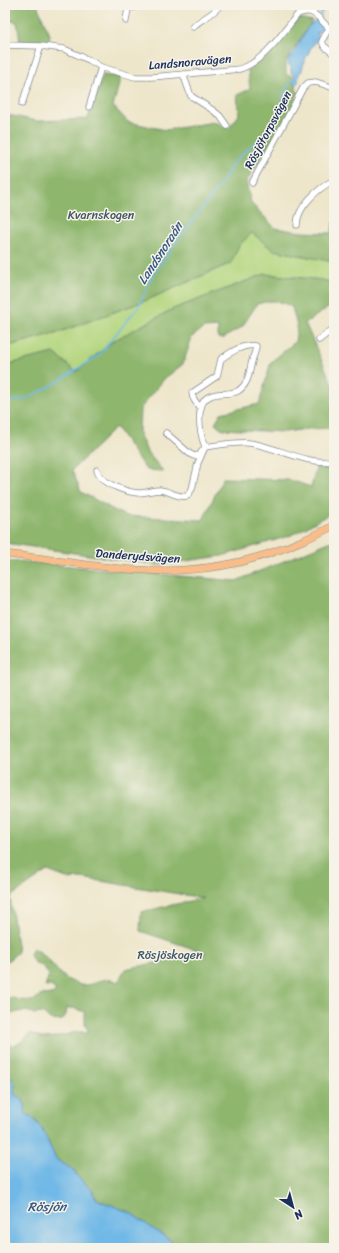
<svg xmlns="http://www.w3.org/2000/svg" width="339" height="1253" font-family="Sriracha,sans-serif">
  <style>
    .green { fill: #b3d57e; stroke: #67826e }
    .forest { fill: #8eb66d; stroke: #547266 }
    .water { fill: #6fb8e7; stroke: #4574a2 }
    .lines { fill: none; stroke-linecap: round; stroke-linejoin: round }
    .stream { stroke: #6fb8e7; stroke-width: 1.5 }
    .minor-casing { stroke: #848a94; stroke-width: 7 }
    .major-casing { stroke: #848a94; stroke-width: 8 }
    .minor { stroke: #fff; stroke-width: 5.5 }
    .major { stroke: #f8bd89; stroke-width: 7 }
    .labels { text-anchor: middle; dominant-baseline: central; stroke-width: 3; stroke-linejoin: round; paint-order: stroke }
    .street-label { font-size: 12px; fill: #1b2f5e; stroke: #f7f3e8 }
    .park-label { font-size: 12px; fill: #415866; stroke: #f7f3e8 }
    .water-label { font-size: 13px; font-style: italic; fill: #345887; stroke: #f7f3e8 }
  </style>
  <rect width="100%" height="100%" fill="#f7f3e8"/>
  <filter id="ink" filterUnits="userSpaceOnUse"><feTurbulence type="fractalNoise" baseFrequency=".025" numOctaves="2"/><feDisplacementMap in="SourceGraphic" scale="8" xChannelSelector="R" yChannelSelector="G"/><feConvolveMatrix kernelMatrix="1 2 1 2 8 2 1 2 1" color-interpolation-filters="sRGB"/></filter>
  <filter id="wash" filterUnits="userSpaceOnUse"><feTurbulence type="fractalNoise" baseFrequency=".012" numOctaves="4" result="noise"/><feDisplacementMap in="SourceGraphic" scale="16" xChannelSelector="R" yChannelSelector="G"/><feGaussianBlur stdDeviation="0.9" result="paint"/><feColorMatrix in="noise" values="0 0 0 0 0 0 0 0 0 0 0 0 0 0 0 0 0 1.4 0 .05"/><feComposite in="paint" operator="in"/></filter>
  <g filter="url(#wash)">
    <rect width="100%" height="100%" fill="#eee6ca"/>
    <path class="green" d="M252,232L273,250L334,262V283L322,280L265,274L173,309L113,341L76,372L54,353L5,365V347L62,331L147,300L231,263L239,245Z"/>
    <path class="forest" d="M5,5H37L50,35L48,43L20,42L17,22L5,20Z
      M299,18L312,21L286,61V75L297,77L296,91L299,92L288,117L246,182L251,203L275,228L301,232L331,233L334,222V262L273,250L252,233L239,245L231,263L147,300L62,331L5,347V112L8,115L37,121L88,119L103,75L121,77L113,106L128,122L166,130L214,122L229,128L239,115L237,95L250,89L248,70L267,55Z
      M265,274L322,280L334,283V304L305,323L334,388V428L307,429L285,432L262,431L222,429L215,423L221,413L259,404L271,362L295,342L297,326L292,307C276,299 274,300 257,304L242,327L222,339L218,338V327L204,328L192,337L183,364L164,379L140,409L139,433L147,452L163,471L146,470L116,427L72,470L81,492L125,516L203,520L223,478L290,480L311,487L317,466L334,471V511L307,527L289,536L222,556L157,565L5,543V365L54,353L76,372L113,341L173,309Z
      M334,540V1248H181L129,1212L98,1200L93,1194V1191L76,1175L75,1171L56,1159L42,1128L32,1117L26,1114L23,1103V1099L14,1094L8,1078L5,1074V1038L12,1046L21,1042L31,1033L42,1038L56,1037L77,1032H89L85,1025V1012L73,1008H67L66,1015L62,1020C53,1022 49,1019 42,1013L34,1014C25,1008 14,1013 5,1016V1001L11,997L19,1000L33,1001L41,995L54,994L56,990L51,986H45L49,975L43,966C35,964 32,962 30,954L33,948C50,955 56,976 73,982C76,983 82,986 85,985C99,984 101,975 118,982L125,969L206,953L140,931L141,912L203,898L82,878L69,879L48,871L10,897L18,952L5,963V560L236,581Z"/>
    <path class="water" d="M317,19L324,27L317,33L318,38L311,48L310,49L308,55L306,57C305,62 302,66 302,71L299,73L298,82L296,84H294L293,82L296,76L291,73V67L289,65L288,60C296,50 302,38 308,27C310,24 315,22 317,19Z
      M5,1074L8,1078H12L15,1086L14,1094L23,1099V1103L26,1104L25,1108L26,1114L32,1117L42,1129L56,1159L75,1171L76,1175L93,1191V1194L98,1200L129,1212L181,1248H23L22,1245H19L17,1248L5,1238Z"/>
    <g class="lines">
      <path class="stream" d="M321,17V12L332,5
        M5,402L26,399L56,383L99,355L139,306L150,280L173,246L221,184L235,161L273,126L286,88L296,76"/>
    </g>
  </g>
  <g filter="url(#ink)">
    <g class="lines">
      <g class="minor-casing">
        <path id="minor" d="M125,5L128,8L126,21
          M299,5L305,11
          M128,8L148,5
          M193,27C201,18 214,15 220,5
          M329,28L322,41L324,46L334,54
          M5,45L41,46L64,49L89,60L101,67L135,77H152L240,69C265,61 282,33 298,14C314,7 318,18 329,28L334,26
          M183,74L191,96L214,111L220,116L227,126
          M22,104L41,46
          M89,107L101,67
          M252,183L303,88L308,83L316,82L334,88
          M297,225C297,206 319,188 334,180
          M319,340L334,328
          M201,408C197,404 192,399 192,393L217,376L221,359C229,353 245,343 256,346C256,351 253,356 252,361C249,372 249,384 238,391C231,395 221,392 213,395C193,400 200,433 205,447
          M166,433L190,454L194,456L199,455L203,450
          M205,447C219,445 235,442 249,443C275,446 310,467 334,460
          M97,470C99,483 126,492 138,493C146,493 153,490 160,490C170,491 177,498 187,496L192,489L198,463L205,447"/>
      </g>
      <g class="major-casing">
        <path id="major" d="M5,554C62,560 127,574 184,570C219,568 255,560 287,547C303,540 320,534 334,525"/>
      </g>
      <use href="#minor" class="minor"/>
      <use href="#major" class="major"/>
    </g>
  </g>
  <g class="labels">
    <g class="street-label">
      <text transform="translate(190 62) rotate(-5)">Landsnoravägen</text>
      <text transform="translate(268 130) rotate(-62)">Rösjötorpsvägen</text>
      <text transform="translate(138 556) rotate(4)">Danderydsvägen</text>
    </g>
    <g class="park-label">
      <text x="101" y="215">Kvarnskogen</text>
      <text x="170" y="955">Rösjöskogen</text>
    </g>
    <g class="water-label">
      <text transform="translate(160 253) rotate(-57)">Landsnoraån</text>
      <text x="47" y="1206">Rösjön</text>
    </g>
  </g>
  <rect width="339" height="1253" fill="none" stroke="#f7f3e8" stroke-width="20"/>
  <g transform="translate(293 1207) rotate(144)" stroke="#f7f3e8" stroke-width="3" paint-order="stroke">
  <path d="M0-3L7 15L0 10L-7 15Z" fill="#1b2f5e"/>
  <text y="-6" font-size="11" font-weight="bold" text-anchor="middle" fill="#1b2f5e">N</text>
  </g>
</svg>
